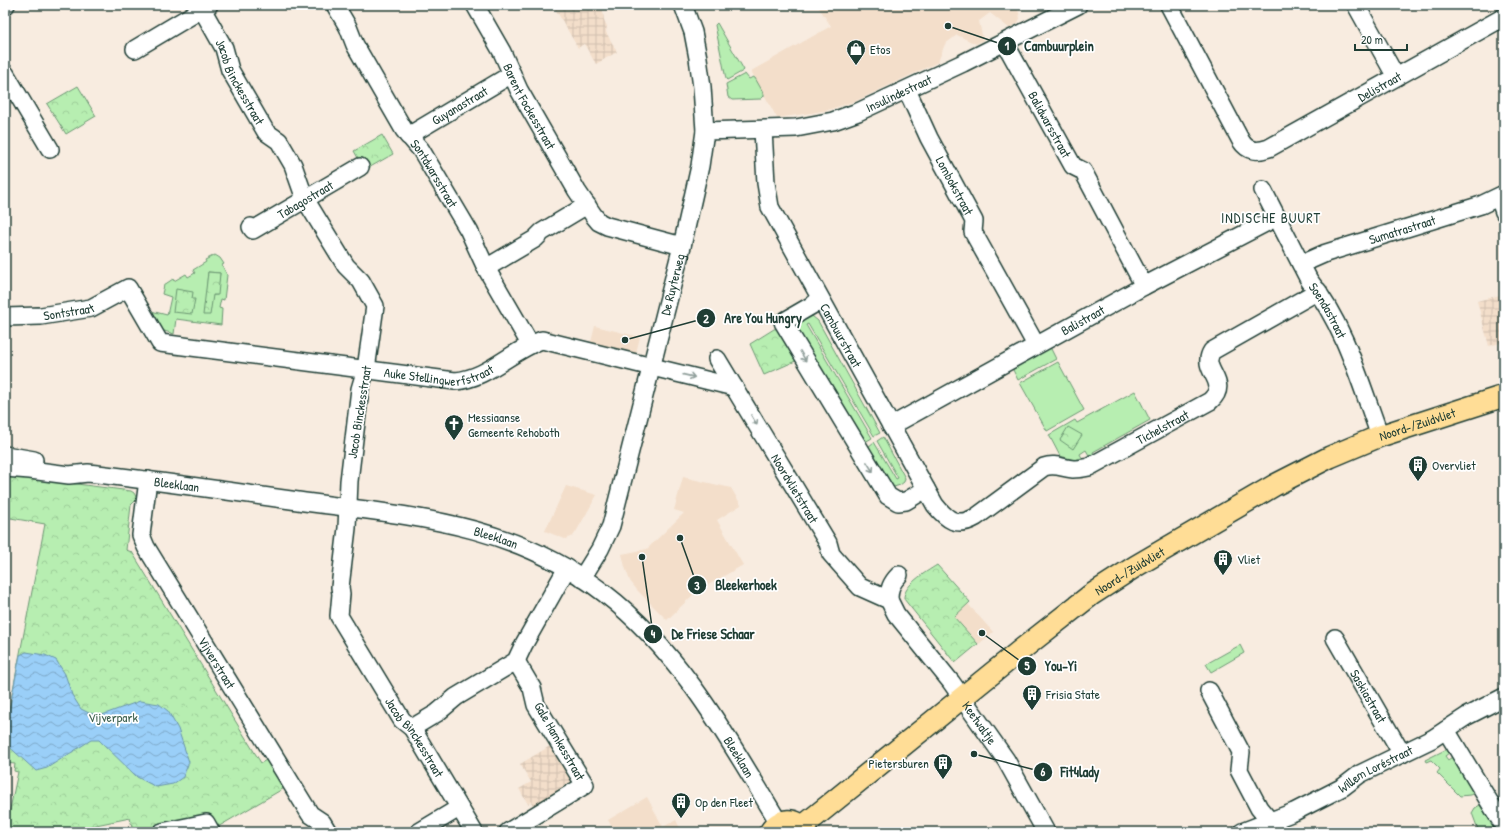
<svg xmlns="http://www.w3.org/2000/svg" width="1509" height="837" font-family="'Patrick Hand',sans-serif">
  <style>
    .built { fill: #f3deca }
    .industrial { fill: url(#industrial-grid) }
    .grass { fill: #b7eeb1; stroke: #6b9672; fill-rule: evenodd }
    .forest { fill: url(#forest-crowns); stroke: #6b9672 }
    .water { fill: url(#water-waves); stroke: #6995aa }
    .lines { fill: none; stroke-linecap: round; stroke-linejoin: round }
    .minor-casing { stroke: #1f3d34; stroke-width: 20 }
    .major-casing { stroke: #1f3d34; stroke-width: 24 }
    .minor { stroke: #fff; stroke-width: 17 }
    .major { stroke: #ffdd96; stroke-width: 21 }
    .oneway { stroke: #8f9e9a }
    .labels { text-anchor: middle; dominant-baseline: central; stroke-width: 3.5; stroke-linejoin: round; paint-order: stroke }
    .poi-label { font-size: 13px; fill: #1f3d34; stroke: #fff; text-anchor: start }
    .street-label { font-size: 13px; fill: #1f3d34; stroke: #fff }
    .park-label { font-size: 13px; fill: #3d604d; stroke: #fff }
    .neighbourhood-label { font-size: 14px; letter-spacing: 1px; fill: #1f3d34; stroke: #fff }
    .leader { fill: none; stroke: #1f3d34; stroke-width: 1.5 }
    .callout-dot { fill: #1f3d34; stroke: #fff; stroke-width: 1.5 }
    .mark-label { font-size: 12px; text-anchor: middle; font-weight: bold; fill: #fff }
    .callout-label { font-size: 14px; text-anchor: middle; font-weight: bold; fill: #1f3d34; stroke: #fff; stroke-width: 3.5; stroke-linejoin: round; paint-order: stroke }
  </style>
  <defs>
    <pattern id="industrial-grid" width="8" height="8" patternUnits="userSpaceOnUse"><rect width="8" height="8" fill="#f3deca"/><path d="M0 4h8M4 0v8" fill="none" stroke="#d0bfae"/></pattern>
    <pattern id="forest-crowns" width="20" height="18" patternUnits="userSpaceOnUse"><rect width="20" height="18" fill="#b7eeb1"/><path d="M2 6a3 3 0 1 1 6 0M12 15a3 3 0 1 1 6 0" fill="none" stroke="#9dcd99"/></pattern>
    <pattern id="water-waves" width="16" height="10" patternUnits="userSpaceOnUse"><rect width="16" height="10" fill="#9acff8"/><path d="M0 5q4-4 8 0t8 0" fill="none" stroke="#7da9ca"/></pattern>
  </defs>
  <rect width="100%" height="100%" fill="#f8ece0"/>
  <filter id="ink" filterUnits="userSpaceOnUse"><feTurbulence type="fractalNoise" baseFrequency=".025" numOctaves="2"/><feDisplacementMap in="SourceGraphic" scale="8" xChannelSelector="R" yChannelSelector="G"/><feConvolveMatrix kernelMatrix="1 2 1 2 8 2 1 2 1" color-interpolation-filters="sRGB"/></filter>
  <g filter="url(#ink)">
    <path class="built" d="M817,5H1016L1019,13L1020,18L1018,23L1009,28L990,13L979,21L983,40L976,44L957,35L945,44L938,62L858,100L828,110L811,113L777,118L751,71L831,26Z
      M595,326L640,337L635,357L590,346Z
      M683,477L731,488L741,505L717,520L743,565L696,592L667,620L637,590L630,581L625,567L622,554L647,549L684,513L674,510Z
      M566,486L597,495L576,532L573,536L565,539L545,531Z
      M968,604L993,632L979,644L954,617Z
      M647,797L663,827L676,820L682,832H615L608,820Z"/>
    <path class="industrial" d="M553,5H602L604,20L607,26L606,32L617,52L596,64L584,44L578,48Z
      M1504,294L1503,337L1504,342L1489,346L1477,301Z
      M555,743L575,779L573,783L535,808L531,802L528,804L519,789L531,782L520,764Z"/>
    <path class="grass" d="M717,23L744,70L743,71L727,80L726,79L715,25Z
      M745,74L749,79L753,77L755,78L764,94V96L761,99L732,100L728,97L726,84Z
      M215,255L220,258L224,264L222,265L227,275L224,300L221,299L219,308L222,309L221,325L176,319L174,334L161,330L151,311L167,315L171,297L162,294L164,285L173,279L174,281L186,274L188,277L195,273L193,270L206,262L205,260ZM208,272L220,273L217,295H213L204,315Z
      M810,316H812L818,321L880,433L874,436L808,324L806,325L872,438L865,442L795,329L797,323Z
      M1049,345L1056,359L1018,380L1011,366Z
      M1058,362L1084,410L1047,431L1020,383Z
      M1135,391L1150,420L1093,452L1094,455L1090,457L1086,450L1080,454L1083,460L1078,461L1060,456L1049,435L1075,420L1077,423Z
      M883,437L905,478L904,482L900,485L894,487L890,484L868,447L874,442L896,479L898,478L877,441Z
      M1240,645L1244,653L1211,672L1206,664Z
      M1447,749L1449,753L1445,756L1448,760L1452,757L1474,793L1470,795L1460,796L1437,773L1440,769L1431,760L1426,762L1425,760Z
      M1480,805L1495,829L1496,832H1479L1472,813L1475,808Z"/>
    <path class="forest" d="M78,86L96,116L66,134L47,104Z
      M382,135L393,154L365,170L354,151Z
      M208,272L220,273L218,295H213L210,315H203Z
      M176,289L193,292L192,299H195L192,314L173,312Z
      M779,328L800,359L764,375L750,344L774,329Z
      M1068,427L1082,435L1073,449L1060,440Z
      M5,476L30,478L131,491L134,493L137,499L131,505L126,550L132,552L261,763L268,759L286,787L216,828L209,816L133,831L130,818L62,832H5L18,772L14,771L15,764L5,763V731L45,524L5,517Z
      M937,565L970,602L954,617L978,644L955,663L904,599C903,585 926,572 937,565Z"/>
    <path class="water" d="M26,652L45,655L56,660L65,674L72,695L81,709L89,713L102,715L140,701L159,704L168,711L178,729L189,762L183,777L173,784L156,787L137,777L99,740H91L47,768L36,771L5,743V731L20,655Z"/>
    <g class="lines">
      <g class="minor-casing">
        <g id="minor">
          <path id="s1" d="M198,5L202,9L224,48L230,70L266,132L279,141L293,165L305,199L346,266L361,281L375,306L366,369L360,389L349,481L347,528L340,587L341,594L339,616L402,720L412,728L474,832"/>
          <path id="s2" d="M335,5L348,27L355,45L404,130L421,150L469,231L486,268L530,344"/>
          <path id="s3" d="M475,5L502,52L519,90L577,191L594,216L599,222L607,226L682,246"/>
          <path id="s4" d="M1169,5L1241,141C1248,152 1257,152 1269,148L1504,17"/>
          <path d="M1356,5L1396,77"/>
          <path d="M5,6L6,5"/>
          <path id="s5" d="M1005,43L1073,166L1083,171L1144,286"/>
          <path d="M135,49L209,5"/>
          <path d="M5,73L50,149"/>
          <path id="s6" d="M907,90L929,138L974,221L973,232L1036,345"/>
          <path id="s7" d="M763,130L766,183L770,207L935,505C947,520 957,528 976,517L1044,467C1055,463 1062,468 1073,469C1079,469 1084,468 1089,467L1210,401C1232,381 1199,371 1212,351L1318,291"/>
          <path id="s8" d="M705,131L796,128L833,121L858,112L963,63L1078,5"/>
          <path id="s9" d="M408,136L512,74"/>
          <path id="s10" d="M1263,190L1309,280C1345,326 1360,382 1380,436"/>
          <path d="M1499,197L1504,212"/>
          <path id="s11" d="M251,227L253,230L360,167"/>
          <path id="s12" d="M1301,264L1326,253L1481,205L1504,194"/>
          <path d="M486,268L535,239L542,232L587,205"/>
          <path d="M821,300L783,322L888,496L898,502L906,501L926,489"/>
          <path id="s13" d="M5,317L41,316L91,308L128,288L160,343L455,381C487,379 512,350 542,340L734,387"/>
          <path id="s14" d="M717,359L828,543L831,554L860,587L889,600L896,614L951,682L1006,760L1046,832"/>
          <path id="s15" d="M891,426L1144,286L1277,217"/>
          <path d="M5,455L34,460"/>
          <path id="s16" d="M5,468L30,470L69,475L88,473C158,481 228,491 298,501C409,516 512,522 604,593C682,653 729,740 779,823"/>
          <path id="s17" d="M148,480L141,535L146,547L310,814L322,822L328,832"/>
          <path id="s18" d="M582,578L600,549L611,526L682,246L700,166L705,131L702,87L698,58L693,32L683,5"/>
          <path d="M889,600C889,589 891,583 899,575"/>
          <path id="s19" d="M1335,638L1402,754"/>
          <path d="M1209,691L1241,752L1239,770L1259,808L1279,832"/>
          <path d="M412,728L437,713L456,697L516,661L524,644L567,568"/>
          <path d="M1446,730L1504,826"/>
          <path d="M162,832L206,823L211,832"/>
          <path d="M419,832L459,808"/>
          <path d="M508,832L585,785L536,705L532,688L516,661"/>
          <path id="s20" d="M1242,832L1294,812L1343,787L1360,774L1432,739L1467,716L1504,697"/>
        </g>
      </g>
      <g class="major-casing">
        <g id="major">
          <path id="s21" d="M802,827L1021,650L1091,595L1136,566L1275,485L1330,457L1380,436L1504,396"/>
          <path d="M770,832C779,818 797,816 806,832"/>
        </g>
      </g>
      <use href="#minor" class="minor"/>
      <use href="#major" class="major"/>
    </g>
    <defs><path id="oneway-shaft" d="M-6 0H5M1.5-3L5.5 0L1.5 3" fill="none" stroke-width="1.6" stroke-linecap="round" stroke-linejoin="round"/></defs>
    <g class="oneway">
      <use href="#oneway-shaft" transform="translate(803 356) rotate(60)"/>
      <use href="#oneway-shaft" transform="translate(689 376) rotate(13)"/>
      <use href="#oneway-shaft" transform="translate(754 420) rotate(59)"/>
      <use href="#oneway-shaft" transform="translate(870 467) rotate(58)"/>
    </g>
  </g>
  <defs>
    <g id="shop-pin" transform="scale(1)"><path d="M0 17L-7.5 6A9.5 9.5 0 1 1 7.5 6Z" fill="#1f3d34" stroke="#fff"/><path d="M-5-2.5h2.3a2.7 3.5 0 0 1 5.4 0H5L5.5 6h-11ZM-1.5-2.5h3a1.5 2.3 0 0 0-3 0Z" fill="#fff"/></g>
    <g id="church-pin" transform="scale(1)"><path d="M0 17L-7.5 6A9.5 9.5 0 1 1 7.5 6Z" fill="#1f3d34" stroke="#fff"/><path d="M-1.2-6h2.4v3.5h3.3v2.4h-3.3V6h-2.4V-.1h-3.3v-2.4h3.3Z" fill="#fff"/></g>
    <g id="building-pin" transform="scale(1)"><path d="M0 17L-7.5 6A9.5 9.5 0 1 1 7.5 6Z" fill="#1f3d34" stroke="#fff"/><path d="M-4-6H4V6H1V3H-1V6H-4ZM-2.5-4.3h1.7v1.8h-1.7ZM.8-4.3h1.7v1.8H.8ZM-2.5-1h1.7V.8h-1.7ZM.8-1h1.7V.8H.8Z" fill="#fff"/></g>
  </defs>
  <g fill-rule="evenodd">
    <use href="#shop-pin" x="856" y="49"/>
    <use href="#church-pin" x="454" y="424"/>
    <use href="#building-pin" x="1418" y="465"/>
    <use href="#building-pin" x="1223" y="559"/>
    <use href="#building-pin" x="1032" y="694"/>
    <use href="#building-pin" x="943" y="763"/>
    <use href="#building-pin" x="681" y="802"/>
  </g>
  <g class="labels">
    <g class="poi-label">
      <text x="870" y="49">Etos</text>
      <text x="468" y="417">Messiaanse<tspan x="468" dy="15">Gemeente Rehoboth</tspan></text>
      <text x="1432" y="465">Overvliet</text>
      <text x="1237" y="559">Vliet</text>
      <text x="1046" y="694">Frisia State</text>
      <text x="929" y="763" text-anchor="end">Pietersburen</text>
      <text x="695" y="802">Op den Fleet</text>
    </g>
    <g class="street-label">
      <text stroke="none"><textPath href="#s1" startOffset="88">Jacob Binckesstraat</textPath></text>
      <text stroke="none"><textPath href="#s4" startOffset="312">Delistraat</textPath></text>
      <text stroke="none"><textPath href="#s8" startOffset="200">Insulindestraat</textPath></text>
      <text stroke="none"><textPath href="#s9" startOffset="60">Guyanastraat</textPath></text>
      <text stroke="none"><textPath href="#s3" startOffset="115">Barent Fockesstraat</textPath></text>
      <text stroke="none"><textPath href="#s5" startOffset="93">Balidwarsstraat</textPath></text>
      <text stroke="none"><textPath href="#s2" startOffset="196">Sontdwarsstraat</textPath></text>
      <text stroke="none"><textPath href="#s6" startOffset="107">Lombokstraat</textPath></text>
      <text stroke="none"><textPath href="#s11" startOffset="64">Tabagostraat</textPath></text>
      <text stroke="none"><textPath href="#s12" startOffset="107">Sumatrastraat</textPath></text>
      <text stroke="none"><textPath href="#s18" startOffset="309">De Ruyterweg</textPath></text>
      <text stroke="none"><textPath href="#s13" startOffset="64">Sontstraat</textPath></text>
      <text stroke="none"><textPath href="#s10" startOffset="137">Soendastraat</textPath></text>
      <text stroke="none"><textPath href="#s15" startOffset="219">Balistraat</textPath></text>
      <text stroke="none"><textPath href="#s7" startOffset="224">Cambuurstraat</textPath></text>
      <text stroke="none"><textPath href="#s13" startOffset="474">Auke Stellingwerfstraat</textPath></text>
      <text transform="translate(359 412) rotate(-81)">Jacob Binckesstraat</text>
      <text stroke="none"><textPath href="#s21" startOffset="740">Noord-/Zuidvliet</textPath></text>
      <text stroke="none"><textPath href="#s7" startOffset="680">Tichelstraat</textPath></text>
      <text stroke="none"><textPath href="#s16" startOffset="173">Bleeklaan</textPath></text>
      <text stroke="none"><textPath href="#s14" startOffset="151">Noordvlietstraat</textPath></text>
      <text stroke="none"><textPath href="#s16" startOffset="497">Bleeklaan</textPath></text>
      <text stroke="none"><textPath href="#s21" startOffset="416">Noord-/Zuidvliet</textPath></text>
      <text stroke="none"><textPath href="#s17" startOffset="204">Vijverstraat</textPath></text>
      <text stroke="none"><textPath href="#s19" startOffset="67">Saskiastraat</textPath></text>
      <text stroke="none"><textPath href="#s14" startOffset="455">Keetwaltje</textPath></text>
      <text stroke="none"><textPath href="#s1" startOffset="809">Jacob Binckesstraat</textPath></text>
      <text transform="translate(560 741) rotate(60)">Gale Hamkesstraat</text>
      <text stroke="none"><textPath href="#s16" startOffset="833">Bleeklaan</textPath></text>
      <text stroke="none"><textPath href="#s20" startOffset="148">Willem Loréstraat</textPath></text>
    </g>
    <g class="park-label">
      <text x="113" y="717">Vijverpark</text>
    </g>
    <g class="neighbourhood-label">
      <text x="1271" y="217">INDISCHE BUURT</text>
    </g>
  </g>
  <path class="leader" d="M948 26L1007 46M625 340L706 318M680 538L697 585M642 557L653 634M982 633L1027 666M974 754L1043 772"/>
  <g class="callout-dot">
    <circle cx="948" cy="26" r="4"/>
    <circle cx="625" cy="340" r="4"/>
    <circle cx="680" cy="538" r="4"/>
    <circle cx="642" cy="557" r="4"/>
    <circle cx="982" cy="633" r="4"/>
    <circle cx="974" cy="754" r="4"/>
    <circle cx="1007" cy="46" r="10"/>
    <circle cx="706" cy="318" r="10"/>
    <circle cx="697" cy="585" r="10"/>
    <circle cx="653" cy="634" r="10"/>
    <circle cx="1027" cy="666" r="10"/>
    <circle cx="1043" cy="772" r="10"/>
  </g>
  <g class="mark-label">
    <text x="1007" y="50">1</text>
    <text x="706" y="323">2</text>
    <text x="697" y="590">3</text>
    <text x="653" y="638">4</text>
    <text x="1027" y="670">5</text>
    <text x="1043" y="776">6</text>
  </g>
  <g class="callout-label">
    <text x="1059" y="51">Cambuurplein</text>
    <text x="763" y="323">Are You Hungry</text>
    <text x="746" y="590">Bleekerhoek</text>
    <text x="713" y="639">De Friese Schaar</text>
    <text x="1061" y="671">You-Yi</text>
    <text x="1080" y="777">Fit4lady</text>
  </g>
  <rect width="1509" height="837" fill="none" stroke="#fff" stroke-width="20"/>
  <rect x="10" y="10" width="1489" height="817" fill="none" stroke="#1f3d34" stroke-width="1.5" filter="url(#ink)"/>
  <path d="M1355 44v6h52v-6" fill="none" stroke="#1f3d34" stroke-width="2"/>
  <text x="1361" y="44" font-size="12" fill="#1f3d34" stroke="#ffffff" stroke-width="3" paint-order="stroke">20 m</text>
</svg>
